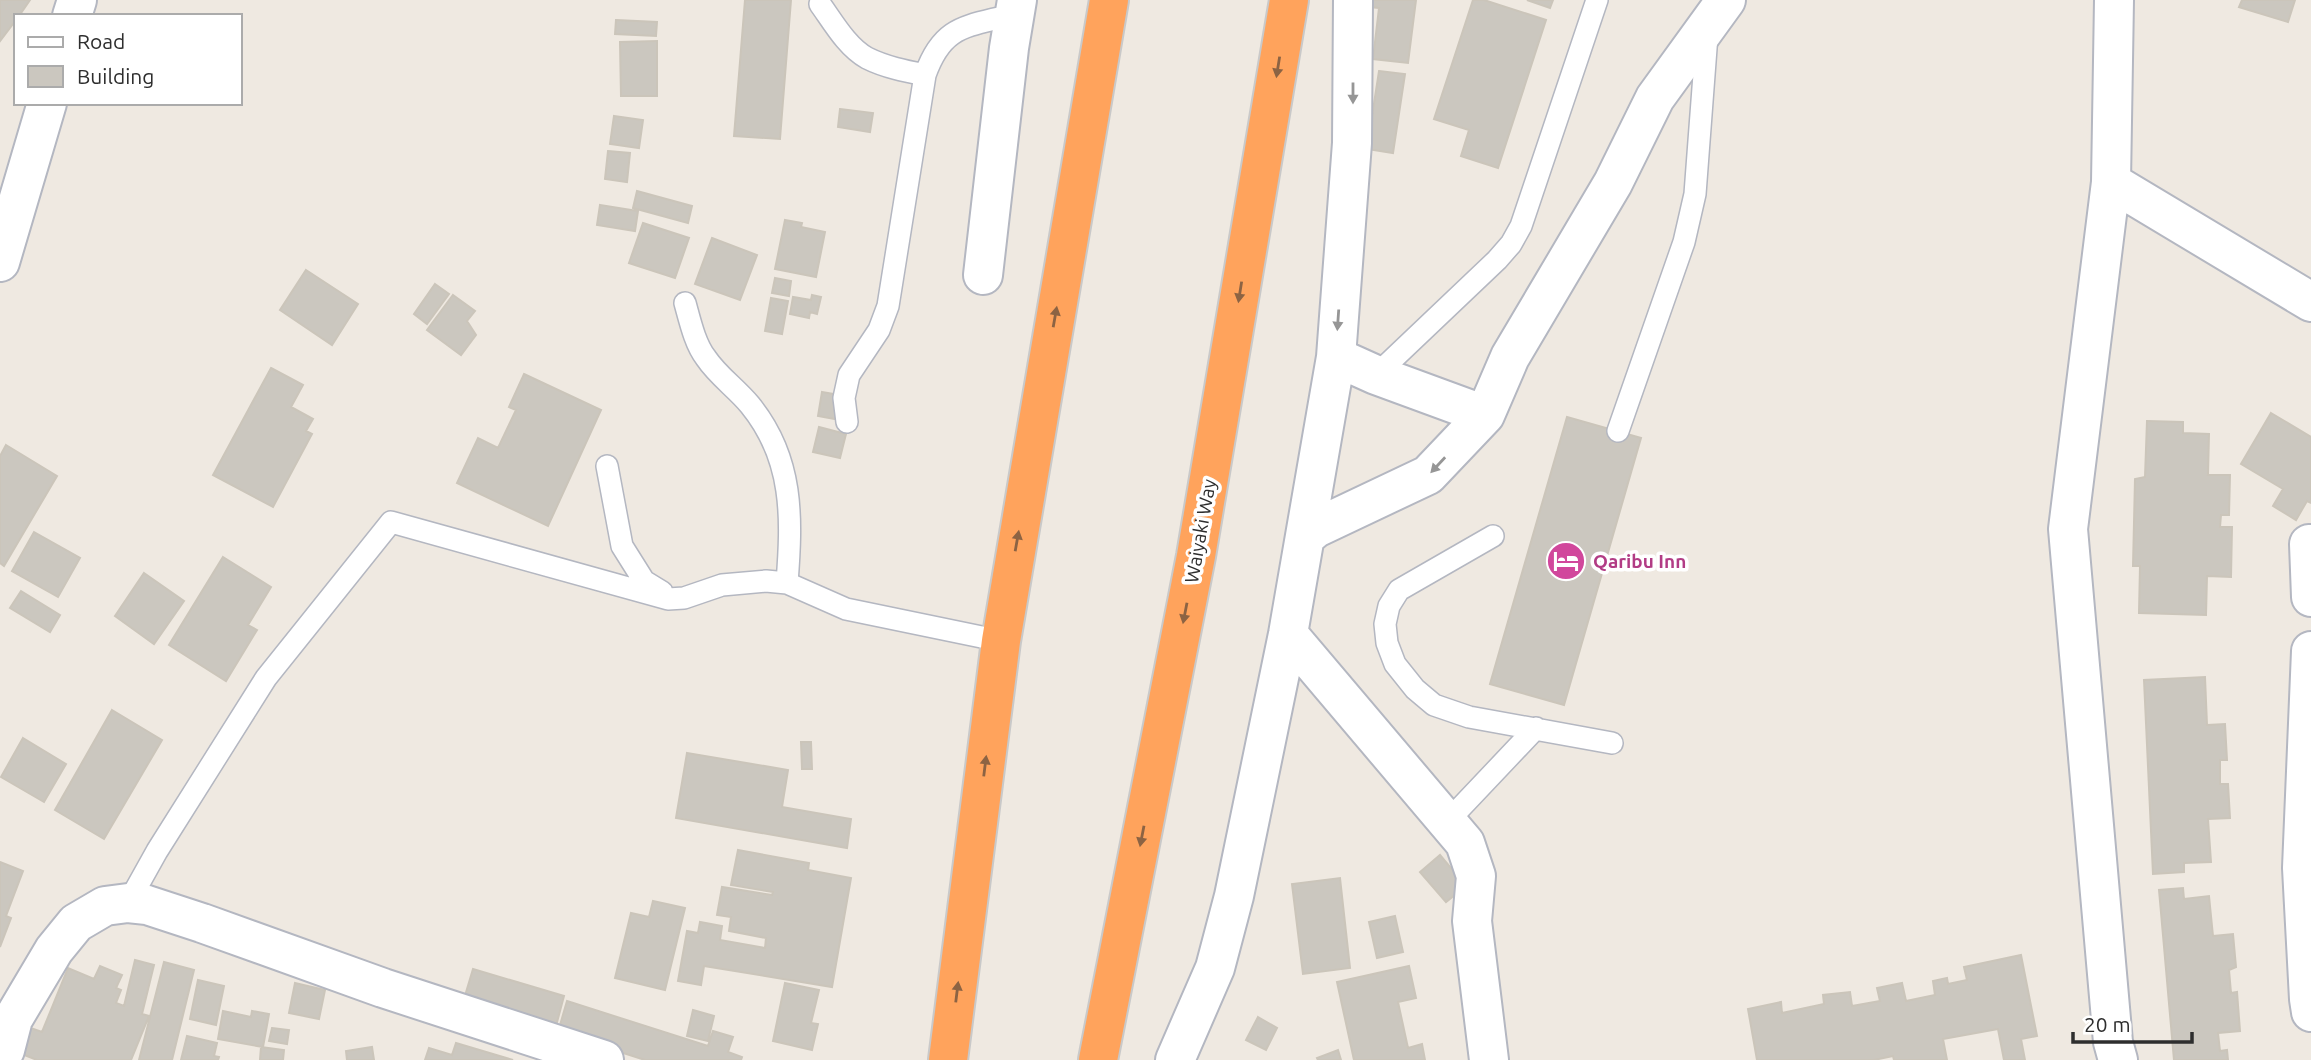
<svg xmlns="http://www.w3.org/2000/svg" width="2311" height="1060" font-family="Ubuntu,sans-serif">
  <style>
    .building { fill: #cbc7bf; stroke: #cbc5ba; stroke-width: 2 }
    .lines { fill: none; stroke-linecap: round; stroke-linejoin: round }
    .lane-casing { stroke: #b4b7c1; stroke-width: 24 }
    .street-casing { stroke: #b4b7c1; stroke-width: 42 }
    .highway-casing { stroke: #c9c9c9; stroke-width: 42 }
    .lane { stroke: #fff; stroke-width: 21 }
    .street { stroke: #fff; stroke-width: 38 }
    .highway { stroke: #ffa35c; stroke-width: 38 }
    .oneway { fill: #8c6343 }
    .oneway2 { fill: #969696 }
    .labels { text-anchor: middle; dominant-baseline: central; stroke-width: 7; stroke-linejoin: round; paint-order: stroke }
    .street-label { font-size: 19px; fill: #2e2e2e; stroke: #fff }
    .hotel-label { font-size: 19px; font-weight: bold; fill: #b23c85; stroke: #fff; text-anchor: start }
  </style>
  <rect width="100%" height="100%" fill="#efe9e1"/>
  <path class="building" d="M0,0H30L19,16H16V20L0,41Z
    M745,0H791L780,139L734,136Z
    M1361,0H1416L1408,63L1373,59L1379,8L1360,6Z
    M1473,0H1484L1546,20L1498,168L1461,156L1469,130L1434,119Z
    M1527,0H1553L1550,8Z
    M2242,0H2295L2288,22L2239,7Z
    M616,20L657,22L656,36L615,34Z
    M657,41V96H621L620,42Z
    M1379,71L1405,74L1393,153L1367,149Z
    M840,109L873,113L870,132L838,127Z
    M614,116L643,120L639,148L610,144Z
    M608,151L630,153L627,182L605,179Z
    M637,191L692,206L688,223L633,208Z
    M600,205L638,211L635,231L597,225Z
    M785,220L802,223L801,227L825,232L816,277L775,269Z
    M643,223L689,238L675,278L629,263Z
    M712,238L757,255L740,300L695,284Z
    M306,270L358,304L332,345L280,310Z
    M775,278L791,281L789,296L772,293Z
    M435,284L449,294L427,324L414,314Z
    M453,295L475,311L467,321L476,335L461,355L427,330Z
    M812,295L821,297L817,314L810,312L809,318L790,314L793,297L811,300Z
    M771,298L788,301L782,334L765,331Z
    M271,368L303,385L291,407L313,419L306,431L312,434L273,507L213,475Z
    M524,374L601,410L548,526L457,483L478,438L498,448L516,410L509,407Z
    M822,392L840,395L835,419L818,416Z
    M2271,413L2311,437V503L2307,501L2296,520L2273,506L2283,489L2241,464Z
    M1567,417L1641,438L1564,705L1490,684Z
    M2147,421L2183,422V433L2209,434L2208,475H2230L2229,515H2221L2220,527H2232L2231,577L2207,576L2206,615L2139,613L2140,566H2133L2135,479L2145,477Z
    M819,427L846,434L840,458L813,452Z
    M6,445L57,476L4,566L0,563V456Z
    M34,532L80,558L58,597L12,571Z
    M223,557L271,587L248,625L257,630L226,681L169,645Z
    M144,573L184,601L154,644L115,616Z
    M21,591L60,615L50,632L10,608Z
    M2205,677L2207,725L2225,724L2227,760H2220V784H2228L2230,818L2208,819L2211,862L2184,863V872L2153,874L2144,680Z
    M112,710L162,740L104,839L55,810Z
    M23,738L66,764L44,802L1,777Z
    M801,742H811L812,769H802Z
    M687,753L788,770L782,807L851,819L847,848L676,818Z
    M738,850L809,863L808,870L851,878L832,987L704,966L701,985L678,981L687,931L698,933L700,922L722,926L720,940L765,948L766,938L729,931L731,917L717,915L722,887L772,895L773,892L731,885Z
    M1440,855L1466,886L1446,902L1420,872Z
    M0,862L23,871L6,916L11,918L0,947Z
    M1340,878L1350,968L1303,974L1292,884Z
    M2183,888L2184,899L2209,896L2213,936L2233,934L2236,967L2229,970L2231,993L2237,992L2240,1031L2218,1033L2220,1051L2227,1050L2228,1060H2174L2159,890Z
    M653,901L685,908L665,990L615,978L631,913L649,917Z
    M1395,916L1403,952L1377,958L1369,922Z
    M2021,955L2037,1036L2021,1039L2025,1060H2004L1998,1029L1943,1039L1947,1060H1894L1893,1056L1874,1060H1757L1748,1009L1781,1002L1782,1013L1824,1004L1823,995L1850,992L1852,1006L1880,1001L1877,988L1902,983L1906,1001L1935,995L1933,981L1947,978L1948,984L1967,980L1964,967Z
    M135,960L154,965L142,1014L149,1016L131,1060H37L14,1051L25,1026L42,1032L68,968L94,979L100,966L122,975L116,988L121,990L116,1003L124,1006Z
    M164,962L194,970L172,1060H139Z
    M1409,966L1416,998L1398,1002L1408,1048L1422,1044L1425,1060H1354L1337,982Z
    M473,969L564,996L556,1026L464,999Z
    M198,980L224,986L216,1025L190,1019Z
    M295,983L325,990L319,1019L289,1013Z
    M785,983L819,990L811,1023L818,1024L812,1050L773,1041Z
    M567,1001L708,1046L713,1031L733,1037L728,1052L742,1057L741,1060H645L558,1032Z
    M693,1010L714,1016L708,1041L687,1036Z
    M223,1011L251,1017L252,1011L269,1014L263,1047L218,1039Z
    M1258,1017L1277,1028L1266,1050L1246,1040Z
    M272,1028L289,1030L287,1044L269,1041Z
    M187,1036L217,1043L214,1056L219,1057L218,1060H181Z
    M456,1043L513,1060H425L429,1048L452,1055Z
    M261,1047L284,1050L283,1060H260Z
    M372,1047L374,1060H347L346,1051Z
    M1338,1050L1341,1060H1318L1317,1058Z"/>
  <g class="lines">
    <g class="lane-casing">
      <path id="lane" d="M820,4C833,22 847,47 867,58C885,67 905,71 925,75
        M685,303C690,321 695,344 706,358C718,376 736,388 750,405C794,459 792,518 787,583
        M1376,375L1497,260L1511,244L1521,226L1597,0
        M847,422L844,398L849,375L879,330L888,306L925,75C943,24 967,27 1014,14
        M1618,431L1684,242L1695,194L1707,35
        M607,466L622,546L644,581L662,592
        M1493,536L1399,590L1389,606L1385,624L1387,643L1395,664L1415,689L1434,705L1469,717L1612,743
        M1447,822L1536,728
        M128,903L157,851L266,678L391,522L668,599L684,598L722,585L766,581L787,583L846,609L1001,641"/>
    </g>
    <g class="street-casing">
      <path id="street" d="M2114,0L2111,182L2068,529L2113,1042L2118,1060
        M72,16L77,0
        M2111,182L2311,302
        M0,262L47,103
        M983,275L1009,48L1017,0
        M1336,357L1376,375L1485,415
        M1305,537L1316,528L1428,475L1485,415L1510,357L1613,183L1655,98L1726,0
        M2309,544L2311,597
        M1288,634L1465,843L1476,876L1472,921L1489,1060
        M2311,651L2302,868L2309,999L2311,1012
        M0,1050H5L13,1019L54,950L76,923L105,906L128,903L147,905L202,923L383,988L604,1060
        M1175,1060L1215,968L1234,896L1288,634L1336,357L1352,143L1353,0"/>
    </g>
    <g class="highway-casing">
      <path id="highway" d="M948,1060L1001,641L1109,0
        M1098,1060L1196,556L1289,0"/>
    </g>
    <use href="#lane" class="lane"/>
    <use href="#street" class="street"/>
    <use href="#highway" class="highway"/>
  </g>
  <defs><path id="oneway-solid" d="M-6-.8H1V-3.2L6.5 0L1 3.2V.8H-6Z" transform="scale(1.75)"/></defs>
  <g class="oneway">
    <use href="#oneway-solid" transform="translate(1278 67) rotate(99)"/>
    <use href="#oneway-solid" transform="translate(1240 292) rotate(99)"/>
    <use href="#oneway-solid" transform="translate(1055 317) rotate(-80)"/>
    <use href="#oneway-solid" transform="translate(1017 541) rotate(-80)"/>
    <use href="#oneway-solid" transform="translate(1185 613) rotate(101)"/>
    <use href="#oneway-solid" transform="translate(985 766) rotate(-83)"/>
    <use href="#oneway-solid" transform="translate(1142 836) rotate(101)"/>
    <use href="#oneway-solid" transform="translate(957 992) rotate(-83)"/>
  </g>
  <g class="oneway2">
    <use href="#oneway-solid" transform="translate(1353 93) rotate(90)"/>
    <use href="#oneway-solid" transform="translate(1338 320) rotate(94)"/>
    <use href="#oneway-solid" transform="translate(1438 465) rotate(133)"/>
  </g>
  <defs>
    <g id="hotel-disc" transform="scale(2.0125)"><circle r="9.5" fill="#d1479c" stroke="#fff"/><path d="M-6-4.5h1.5V1H6V5H4.5V3h-9V5H-6ZM-4 0a1.8 1.8 0 1 1 3.6 0ZM.5 0V-2.5h3Q6-2.5 6 0Z" fill="#fff"/></g>
  </defs>
  <g fill-rule="evenodd">
    <use href="#hotel-disc" x="1566" y="561"/>
  </g>
  <g class="labels">
    <g class="street-label">
      <text transform="translate(1200 531) rotate(-80)">Waiyaki Way</text>
    </g>
    <g class="hotel-label">
      <text x="1593" y="561">Qaribu Inn</text>
    </g>
  </g>
  <rect x="14" y="14" width="228" height="91" fill="#ffffff" stroke="#ababab" stroke-width="2"/>
  <rect x="28" y="37" width="35" height="10" fill="#ffffff" stroke="#ababab" stroke-width="2"/>
  <text x="77" y="49" font-size="21" fill="#2e2e2e">Road</text>
  <rect x="28" y="66" width="35" height="21" fill="#cbc7bf" stroke="#ababab" stroke-width="2"/>
  <text x="77" y="84" font-size="21" fill="#2e2e2e">Building</text>
  <path d="M2073 1032v10h119v-10" fill="none" stroke="#2e2e2e" stroke-width="3.5"/>
  <text x="2084" y="1032" font-size="21" fill="#2e2e2e" stroke="#ffffff" stroke-width="5" paint-order="stroke">20 m</text>
</svg>
